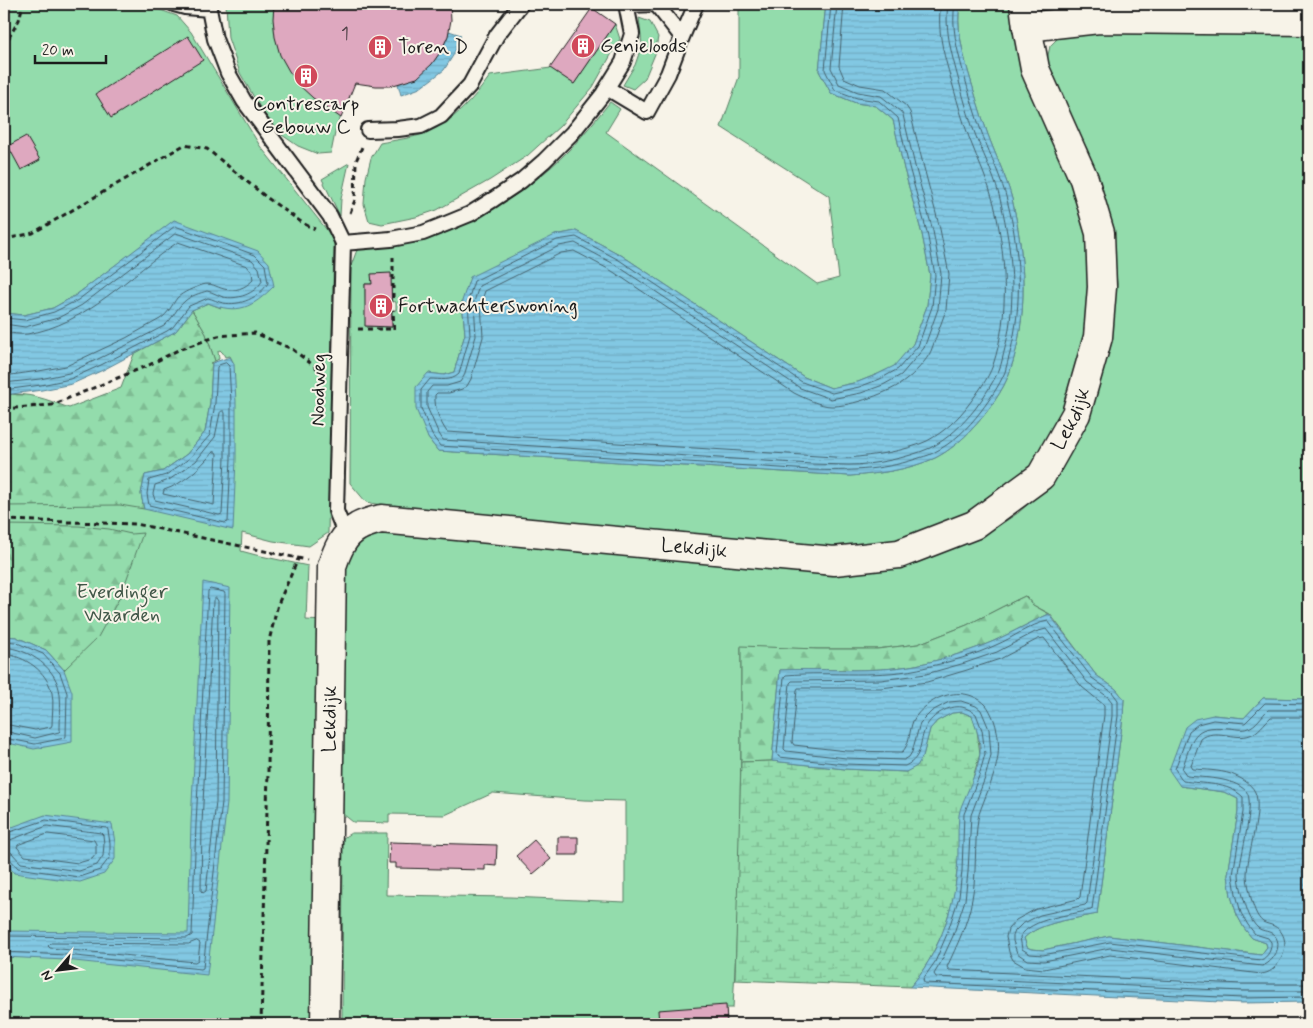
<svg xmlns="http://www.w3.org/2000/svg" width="1313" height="1028" font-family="Mynerve,sans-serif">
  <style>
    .green { fill: #93dcac; stroke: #587c64; fill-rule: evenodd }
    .forest { fill: url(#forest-firs); stroke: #587c64 }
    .wetland { fill: url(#wetland-marsh); stroke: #587c64 }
    .water { fill: url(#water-rules); stroke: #598393 }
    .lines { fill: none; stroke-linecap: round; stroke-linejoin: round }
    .shore { stroke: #45616c; stroke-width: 1 }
    .building { fill: #dea8bf; stroke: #1c1c1c }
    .service-casing { stroke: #1c1c1c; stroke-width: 18 }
    .minor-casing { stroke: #1c1c1c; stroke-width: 31 }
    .path { stroke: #1c1c1c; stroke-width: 3; stroke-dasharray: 5 4; stroke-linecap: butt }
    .service { stroke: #f7f3e8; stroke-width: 14 }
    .minor { stroke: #f7f3e8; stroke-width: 28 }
    .labels { text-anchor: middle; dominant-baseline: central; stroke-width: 4; stroke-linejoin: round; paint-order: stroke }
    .number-label { font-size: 18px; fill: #4c3f45 }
    .poi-label { font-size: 20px; fill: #1c1c1c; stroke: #f7f3e8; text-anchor: start }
    .street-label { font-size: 20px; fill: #1c1c1c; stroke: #f7f3e8 }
    .park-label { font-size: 20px; fill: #405647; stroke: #f7f3e8 }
  </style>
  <defs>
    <pattern id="forest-firs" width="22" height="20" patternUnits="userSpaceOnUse" patternTransform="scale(1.25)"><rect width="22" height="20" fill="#93dcac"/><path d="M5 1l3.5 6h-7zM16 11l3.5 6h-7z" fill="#7ebc93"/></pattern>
    <pattern id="wetland-marsh" width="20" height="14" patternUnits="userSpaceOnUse" patternTransform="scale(1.25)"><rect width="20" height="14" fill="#93dcac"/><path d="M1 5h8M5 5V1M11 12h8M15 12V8" fill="none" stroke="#7ebc93"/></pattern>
    <pattern id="water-rules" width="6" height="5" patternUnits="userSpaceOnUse" patternTransform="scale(1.25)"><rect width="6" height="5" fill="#82c8e3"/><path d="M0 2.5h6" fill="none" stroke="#70abc2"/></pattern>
  </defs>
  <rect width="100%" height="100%" fill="#f7f3e8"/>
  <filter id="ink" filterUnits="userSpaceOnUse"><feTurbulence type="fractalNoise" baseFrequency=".02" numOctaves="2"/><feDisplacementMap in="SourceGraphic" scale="10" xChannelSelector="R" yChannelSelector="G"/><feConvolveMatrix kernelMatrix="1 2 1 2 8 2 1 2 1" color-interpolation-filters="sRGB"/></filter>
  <g filter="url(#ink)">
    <path class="green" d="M4,4H144L177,16L191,32L260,146L334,239L328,533L309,546L273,541L242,533L241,551L256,555L308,566L306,620L324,621L317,1024H4V485L234,364L230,356L225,357L223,353L220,350L218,351L219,359L215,361L206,334L192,310L208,303L221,308L175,220L76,295L53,308L24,315L4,313Z
      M226,4H296L295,11L350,96L336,128L331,153L318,154L298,146L282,135L262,111L240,73L228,38Z
      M706,4H826L819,71L831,93L856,103L876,106L893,120L904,169L922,234L930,275L927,306L913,344L895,366L878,374L858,382L831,388L804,377L621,255L576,231L555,235L462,301L465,334L454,372L444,375L428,373V438L438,451L850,476C878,474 908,470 935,458C949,451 962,440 973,428C987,413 1004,390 1010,371C1029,316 1025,255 1012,199C1006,176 995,155 987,132C980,112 974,91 968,71C962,49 956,26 960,4H1011L1084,213L1090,257L1087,339L1065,419L1025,481L937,536L830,552L390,507L366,502L350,483L351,266L358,247C374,246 392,247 408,243C464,232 528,192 568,151C583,136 597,118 610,102L620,109L606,132L817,284L839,278L829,196L721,127L739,77V7ZM365,284H391V301L396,302V310H392V327L366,326Z
      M1035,4H1309V11L1049,14Z
      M639,18L650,22L658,37L655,54L645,78L633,89L623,85L635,65L642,45Z
      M615,24L620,39L593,87L560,126L527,156L490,180L437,210L416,217L382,224L369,221L364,204L366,178L371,158L380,143C395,140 413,138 426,133C454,121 473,100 490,76L551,68L574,84Z
      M1078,30H1309V699L1263,698L1244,718L1213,715L1180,786L1224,792L1238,799V812L1228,875L1231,896L1237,915L1244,928L1252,938L1266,943L1267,947L1261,955L1109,936L1043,950L1031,949L1027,947L1024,938C1040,922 1075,919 1097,914L1123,717L1124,699L1116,689L1096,675L1050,614L1033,605L1025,596L1002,607L967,625L918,644L877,649H817L741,647V740L739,886L733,1008H692L690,1024H342L343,838L351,833H387L386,895L510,897L625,902V801L584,800L493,793L445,815L389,814V823L353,822L338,810L346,572C350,550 357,545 372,530L920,560L956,547L987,533L1018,513L1050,484L1078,437L1096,397L1106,360L1112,325L1117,284L1113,233L1099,181L1087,149L1049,78L1047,60L1050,46L1061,35Z
      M349,163L341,199L340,216L322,179Z"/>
    <path class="forest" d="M192,310L206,334L215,361L210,363H212L210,403L205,432L187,454L163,471L145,475L141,494L144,509L120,505L4,506V395C28,392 46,399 69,408L121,388L134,354L176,331Z
      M4,525L79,526L109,529L131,534L143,533L121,595L98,637L64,670L46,650L16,637L4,636Z
      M1025,596L1033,605L1049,614C1031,622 1013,632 994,641C973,650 948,658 925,663C878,674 828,668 780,670L772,761L741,762V646L817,649H877L918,644L967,625L1002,607Z"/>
    <path class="wetland" d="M962,712L972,716L977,730L980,754L974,774L957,871L954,897L943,932L930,959L917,979L910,987L735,980L741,762L772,761L845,769L906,772L923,756L930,729L937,721L952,713Z"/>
    <path class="water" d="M826,4H960C956,26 962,49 968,71C974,91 980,112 987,132C995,155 1006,176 1012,199C1025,255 1029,316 1010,371C1004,390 987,413 973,428C962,440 949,451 935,458C908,470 878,474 850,476L438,451L428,438L416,409V387L428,373L444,375L454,372L465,334L462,301L470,277L555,235L576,231L621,255L804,377L831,388L858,382L878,374L894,366L913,344L927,306L930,275L922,234L904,169L893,120L876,106L856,103L831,93L819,71Z
      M449,31L461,35L454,54L444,70L420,88L401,95L398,84C422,75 443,58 449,31Z
      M174,220L258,251L269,263L274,286C252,308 238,315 208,303L192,310L176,331L169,335L103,370L72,384L42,390L4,395V313L24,315L53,308L76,295Z
      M230,357L234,364L236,402V459L233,530L144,509L141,494L145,475L163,471L187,454L205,432L210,403L212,363Z
      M203,582L230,588L227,803L207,975L65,960L4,957V931L188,933L191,823Z
      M1049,614L1096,675L1116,689L1124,699L1123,717L1097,914C1075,919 1040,922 1024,938L1027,947L1031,949L1043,950L1109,936L1261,955L1267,947L1266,943L1252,938L1244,928L1237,915L1231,896L1228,875L1238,812V799L1224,792L1180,786L1169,770L1185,727L1195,719L1213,715L1244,718L1263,698L1309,699V1002L1242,1003L910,987C937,956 953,913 957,872C959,853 957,834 959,815C960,808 964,800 967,793C971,783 979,765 980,753C981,741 976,728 972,716L962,712L952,713L937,721L930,729L923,756L917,766L906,772L845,769L772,761L780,670C828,668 878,674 925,663C948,658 973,650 994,641C1013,632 1031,622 1049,614Z
      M4,636L16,637L46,650L64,670L72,692V742L34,749L4,742Z
      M45,815L112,824L115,843V859L104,874L80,882L14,873L4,860V830Z"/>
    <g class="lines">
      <path class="shore" d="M831,4L825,70L835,90L857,98L879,101L898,118L909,167L927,232L935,275L932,307L918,346L898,369L880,379L859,387L832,393L802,382L619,260L576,237L557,240L474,281L468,301L470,335L459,374C451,382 440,379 430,379L421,390V408L432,435L440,446L811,470C849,471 879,471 916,459C921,457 928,456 933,453C953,443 968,428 981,411C990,399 999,386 1005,372C1007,366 1008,359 1010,353C1023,304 1020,249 1007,200C1001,177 991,157 983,136C975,115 969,93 963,71C957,49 951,26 955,4
        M837,4L831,68L839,84L858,92L881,96L901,112L903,115L915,166L933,231L941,274L938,309L924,348L901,375L883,385L861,393L831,399L800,388L616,265L575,243L559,246L479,286L474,302L476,336L464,376L460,382L447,386H432L427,392V407L438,432L443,440L811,464C824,464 836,465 849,465C874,465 907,458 930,448C948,439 963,424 975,409C984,397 992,384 999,370C1002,363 1003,355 1005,348C1017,301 1012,250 1001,203C996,180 986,160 977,139C970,122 965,103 960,85C953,59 944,31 948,4
        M844,4L839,66L844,78L860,85L885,89L906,106L910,112L923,164L940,229L949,274L946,310L931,351C927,360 914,374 906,380C892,392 849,407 831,406C821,406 804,398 794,393L612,271L574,251L561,253L485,291L481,303L483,337L471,379L467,386L462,389L449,393H437L435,395C434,408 440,422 447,432L849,458C875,455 903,452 927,441C944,432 958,419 969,404C978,392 988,379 993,365C1010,314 1006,255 994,204C988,181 978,161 970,140C963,122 958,104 953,86C945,59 936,31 941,4
        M4,318L25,320L54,312L78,300L175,226L255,255L265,265L268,283C259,298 240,306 223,303C218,302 213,299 208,298L189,306L173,327L167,331L101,365L70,379L41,385L4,390
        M4,324L25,327L58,318L82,305L176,233L252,260L259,268L262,281C255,294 237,300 223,297C217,295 213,292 207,291C200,293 190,296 185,301C176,308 173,319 164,326L129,344L69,373L40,379L4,383
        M4,332C11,333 20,335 27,334C86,325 130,274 178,242L247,266L252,272L253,280C245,288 235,292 224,289C216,287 211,282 202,285C194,288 183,292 177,298C172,305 168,314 160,319L126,338L66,366L39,371L4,376
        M226,363L229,366L231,402V458L228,522L225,523L149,505L147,494L149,480L166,475L190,458L210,435L215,403L217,367L219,365Z
        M222,411H224L225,413V458L222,514L219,515L155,500L153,494L155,485L169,480L196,461L215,437L220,413Z
        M213,452H216L217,454L214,505L163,494L164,490C183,484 200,468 213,452Z
        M216,598L218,601L216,802L206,891L203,893L201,891L202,824L213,601Z
        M4,641L15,642L43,654L60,673L67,693L66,736L65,738L35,744L4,738
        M4,647C29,649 58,668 60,695C61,705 60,719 60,731L59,732L35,738L4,731
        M4,654C25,656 47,671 52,693C54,703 52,715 52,725L51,727L35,730L4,724
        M1309,704L1265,703L1245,723L1213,720L1198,724L1189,731L1175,769L1183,781C1202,784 1228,782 1243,797V812L1233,875L1236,894L1241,913L1248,925L1255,934L1268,938L1271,942C1272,949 1268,957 1261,960L1110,942L1043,955L1030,954L1022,949L1020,937C1031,918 1070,915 1091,910L1092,909L1118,716V700L1112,692L1092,678L1048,621C1030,624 1013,638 996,645C975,655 950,662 927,667C881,679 832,671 786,675L784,677L777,754L779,757L845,764L905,766C924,757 918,743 926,727C932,715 949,705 962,707C967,708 972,711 976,714L982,730L985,754L979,776L964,814L962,871L959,897L947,934L935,962L923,979L924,983L1242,998L1309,997
        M1309,710H1268C1262,715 1256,726 1248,728C1242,731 1234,728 1228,728C1191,724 1193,739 1182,769L1187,776C1205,778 1232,777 1246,791C1256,801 1240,858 1239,874C1239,882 1242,892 1244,900C1247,909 1250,921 1258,928C1263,932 1270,930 1275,936C1283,946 1273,963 1262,966L1110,948L1044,961L1027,960L1017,953L1013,941V936L1015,931L1022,924L1040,915L1085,905L1087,903L1112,716V702L1108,697L1087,682L1046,629L1035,632L997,652L965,663L926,674L881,680L792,681L790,683L784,749L786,751L846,758L904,760L909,757L912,752L920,723L932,711L949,702L961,701L976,706L981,710L989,729L991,755L985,778L971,815L968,872L965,900L953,936L940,964L934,974L936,977L1242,991H1309
        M1309,717H1271C1264,723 1259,732 1250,735C1235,741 1215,727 1201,739L1191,766L1193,769C1205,770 1219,770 1231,774C1239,777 1251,783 1255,792C1263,810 1247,854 1247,875C1247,883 1250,891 1251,898C1253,905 1256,917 1263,922C1266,924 1270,924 1274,926C1288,933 1287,951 1279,962C1274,969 1270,973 1261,974L1110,955L1044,969L1025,967L1013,960L1009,952L1006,937L1008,929L1016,920L1036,909L1078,899L1080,897L1104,715V705L1082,687L1044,638L1038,639L1000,659L967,670L927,682L881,688H798L797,690L792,742L794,745L846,751L902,752C910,745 909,731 913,721C916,715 921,710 926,706C938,696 956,690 972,696C986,702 988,706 994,720C1004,749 996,771 985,798C983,804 979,812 978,819C974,846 977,873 972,899C968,923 957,945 947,967L949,970L1242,984H1309
        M4,834L46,820L107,828L108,830L110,843V857L100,870L79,877L18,868L9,858L4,857
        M48,834L94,840L96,844V854L92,859L78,863L25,856L17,847L18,845L20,844Z
        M4,841L10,840L47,826L101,833L103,835L104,844L103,856L97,865L79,871L21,863L12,853L4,851
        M4,936L187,938L192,935L196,824L208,591L210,589L224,592L225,594L222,802L203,968L201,969L66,955L4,952
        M197,941L200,943L198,960L195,962L50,948L48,946L51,943L188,944Z"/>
    </g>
    <path class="building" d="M274,4H450L451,20L448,36L441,51L432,64L417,78L390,86H376L355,83L341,118L313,98L300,86L289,71L280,55L275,37L273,19Z
      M592,8L615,24L574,84L550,68Z
      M188,36L203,60L111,118L96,94Z
      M26,136L40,160L21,170L8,146Z
      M391,273L392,327L365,326V284H372L371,274Z
      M558,837H578V855H558Z
      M534,840L551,859L533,874L516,856Z
      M390,842L497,845L496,866L485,865V870L396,868V863H389Z
      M726,1005L727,1024H659L658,1010Z"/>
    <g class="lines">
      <g class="service-casing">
        <path id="service" d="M174,4L185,7L209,9
          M210,4L209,9L215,39L228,73L244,101L330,216L343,243L336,511L346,536
          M627,5L656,4L682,37
          M607,88L647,112L668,74L682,37L696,4
          M368,130L398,129L421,126L441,116L470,85L497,35L521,4
          M343,243L391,239L423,233L448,223L470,214L494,199L521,181L544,161L572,133L603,94L623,62L632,34L626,4"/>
      </g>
      <g class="minor-casing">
        <g id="minor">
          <path d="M1027,27L1099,19L1309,21"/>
          <path id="s1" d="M325,1024L332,566C337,551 343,535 358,527C365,523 374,521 381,519L834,561L899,554L974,525L1041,476L1076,414L1098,337L1102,287L1100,233L1084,179L1035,69L1027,27L1024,4"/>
        </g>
      </g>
      <path class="path" d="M4,46L19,20L23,4
        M350,213L355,200L356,161L362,147
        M4,239H6L33,233L184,145L207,149L266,197L304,224L315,229
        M393,257V301
        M358,329H394L393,310
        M4,409L52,405L149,365L178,350L218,336L255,333L292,349L322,372
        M4,520L136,524L307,560
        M261,1024L268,773L269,641L278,604L299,557"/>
      <use href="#service" class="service"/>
      <use href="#minor" class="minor"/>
    </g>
  </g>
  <defs>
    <g id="building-disc" transform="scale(1.25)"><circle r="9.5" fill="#d1495b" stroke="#f7f3e8"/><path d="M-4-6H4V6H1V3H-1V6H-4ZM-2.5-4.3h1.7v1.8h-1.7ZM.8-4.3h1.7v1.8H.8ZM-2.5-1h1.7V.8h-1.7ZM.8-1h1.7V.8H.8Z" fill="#fff"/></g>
  </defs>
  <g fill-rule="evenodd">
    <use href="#building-disc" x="583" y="46"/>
    <use href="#building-disc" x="380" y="47"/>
    <use href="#building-disc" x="306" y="76"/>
    <use href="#building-disc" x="381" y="306"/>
  </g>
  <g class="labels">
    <g class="number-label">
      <text x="345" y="34">1</text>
    </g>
    <g class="poi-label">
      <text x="600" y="46">Genieloods</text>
      <text x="398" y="47">Toren D</text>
      <text x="306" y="104" text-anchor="middle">Contrescarp<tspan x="306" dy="23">Gebouw C</tspan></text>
      <text x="398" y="306">Fortwachterswoning</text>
    </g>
    <g class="street-label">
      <text transform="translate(319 390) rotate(-89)">Noodweg</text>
      <text stroke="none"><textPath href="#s1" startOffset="1279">Lekdijk</textPath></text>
      <text stroke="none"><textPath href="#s1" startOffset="845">Lekdijk</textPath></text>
      <text stroke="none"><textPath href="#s1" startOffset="305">Lekdijk</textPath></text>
    </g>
    <g class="park-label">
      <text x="122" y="592">Everdinger<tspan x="122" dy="23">Waarden</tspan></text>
    </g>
  </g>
  <rect width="1313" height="1028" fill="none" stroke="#f7f3e8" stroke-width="20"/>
  <rect x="10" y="10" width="1293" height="1008" fill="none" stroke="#1c1c1c" stroke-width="2" filter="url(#ink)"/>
  <g transform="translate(58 970) rotate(242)" stroke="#f7f3e8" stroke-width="4" paint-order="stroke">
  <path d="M0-4L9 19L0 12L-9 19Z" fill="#1c1c1c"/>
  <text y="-8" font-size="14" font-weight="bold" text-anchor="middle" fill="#1c1c1c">N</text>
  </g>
  <path d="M35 55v8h71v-8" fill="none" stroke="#1c1c1c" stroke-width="2.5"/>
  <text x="42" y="55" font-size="15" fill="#1c1c1c" stroke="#f7f3e8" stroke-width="4" paint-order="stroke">20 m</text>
</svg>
